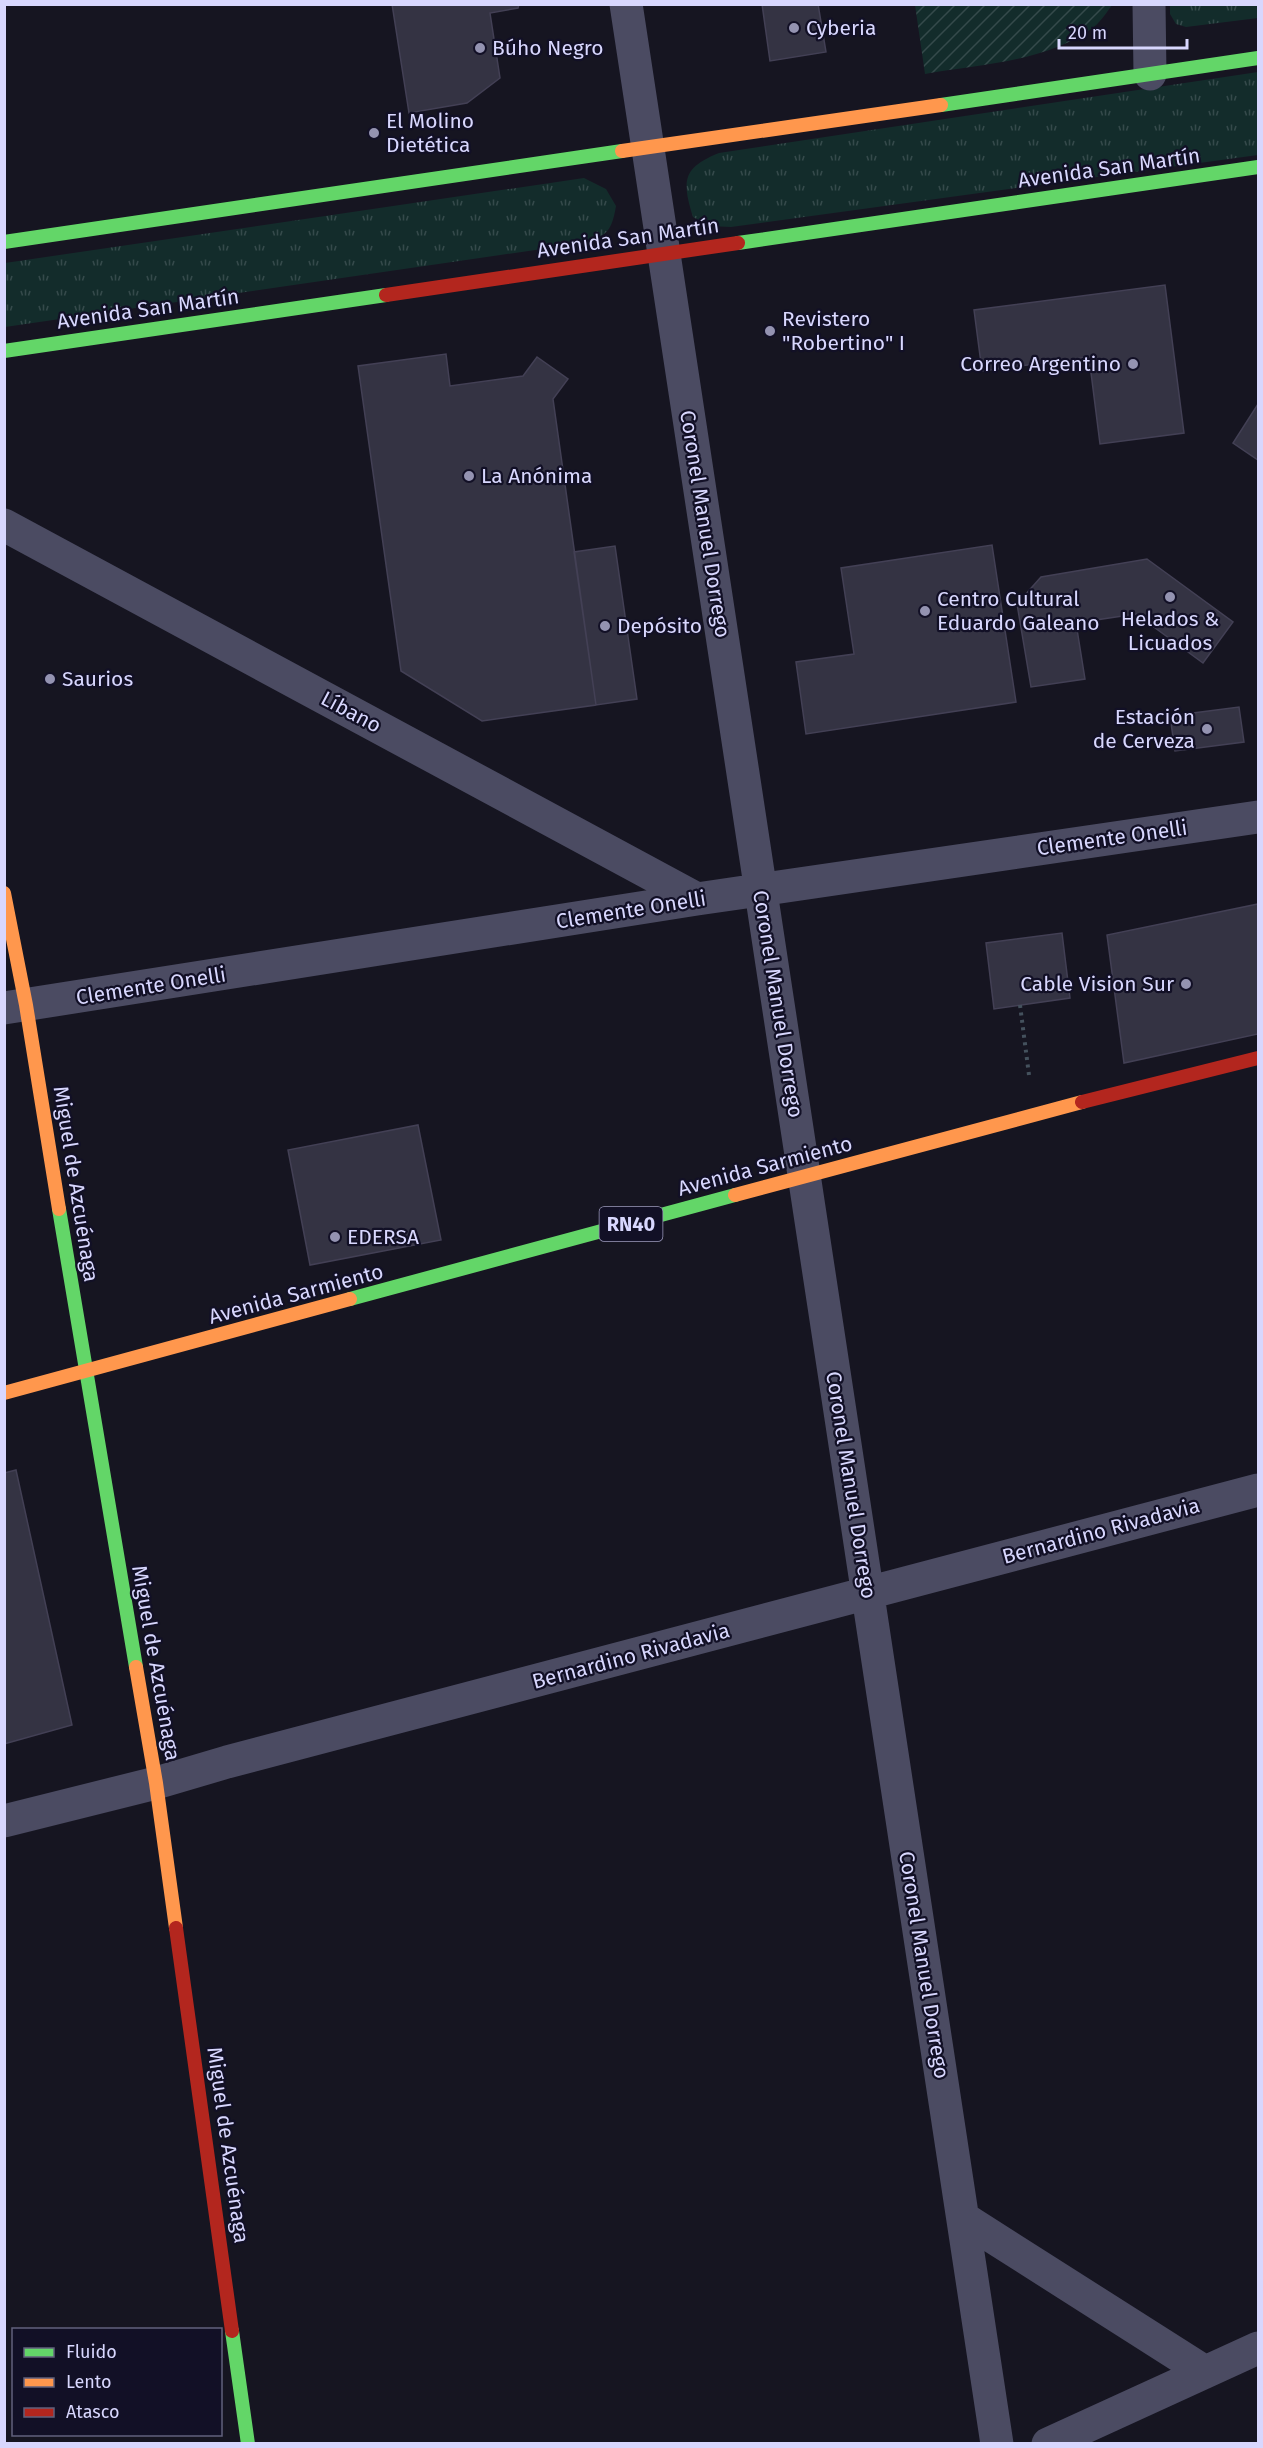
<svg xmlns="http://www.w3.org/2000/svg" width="1263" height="2448" viewBox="0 0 1263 2448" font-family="'Fira Sans',sans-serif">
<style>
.grass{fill:url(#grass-tufts)}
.garden{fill:url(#garden-furrows)}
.building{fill:#343343;stroke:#434055;stroke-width:1.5}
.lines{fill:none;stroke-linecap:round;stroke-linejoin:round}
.path{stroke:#44515d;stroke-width:4;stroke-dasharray:3 4.5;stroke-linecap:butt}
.street{stroke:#4b4b62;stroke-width:33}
.fast{stroke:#63d668;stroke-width:14}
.slow{stroke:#ff974d;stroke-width:14}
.jam{stroke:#b3261e;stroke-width:14}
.poi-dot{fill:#9493b1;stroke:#121026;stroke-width:2}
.labels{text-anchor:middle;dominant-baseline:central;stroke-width:4.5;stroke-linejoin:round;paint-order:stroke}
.shield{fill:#121026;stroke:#9d9bbd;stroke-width:1.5}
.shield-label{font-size:20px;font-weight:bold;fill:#d8d7fe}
.poi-label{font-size:21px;fill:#d8d7fe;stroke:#121026;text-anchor:start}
.street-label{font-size:21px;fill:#d8d7fe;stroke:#121026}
</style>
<defs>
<pattern id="grass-tufts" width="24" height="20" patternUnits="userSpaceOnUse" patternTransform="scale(1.5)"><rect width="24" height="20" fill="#132c2b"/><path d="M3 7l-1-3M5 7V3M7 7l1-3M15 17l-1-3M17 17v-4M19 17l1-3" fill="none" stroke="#354a4b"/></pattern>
<pattern id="garden-furrows" width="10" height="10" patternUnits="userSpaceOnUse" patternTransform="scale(1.5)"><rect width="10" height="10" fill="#132c2b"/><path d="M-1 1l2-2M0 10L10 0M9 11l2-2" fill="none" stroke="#354a4b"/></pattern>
</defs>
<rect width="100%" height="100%" fill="#161521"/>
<path class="grass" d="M1170,5H1258V18L1186,27L1176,24L1170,14Z
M1258,72V155L731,227L710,226L693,217C682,181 682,168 719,153Z
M584,178L606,189L616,206C611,235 605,237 576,244L5,327V263Z"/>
<path class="garden" d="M915,5V4L1112,5C1107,12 1101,21 1095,26C1049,62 980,64 925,74Z"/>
<path class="building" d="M392,4H519L518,8L490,13L500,78L467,103L409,113Z
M762,4H818L826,52L770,61Z
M1165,285L1184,433L1100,444L1089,357L982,371L974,310Z
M446,354L450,386L523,376L537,357L568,379L553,399L596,705L482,721L401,671L358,366Z
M1258,404V460L1233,443Z
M992,545L1016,702L806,734L796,662L854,654L841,568Z
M615,546L637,699L596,705L574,552Z
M1147,559L1233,622L1203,663L1136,614L1076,623L1085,679L1031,687L1017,604L1041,577Z
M1239,707L1244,742L1175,751L1170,716Z
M1258,904V1034L1124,1063L1107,935Z
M1062,933L1070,998L994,1009L986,943Z
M418,1125L441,1240L310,1265L288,1150Z
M16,1470L72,1725L4,1744V1473Z"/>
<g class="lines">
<path class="path" d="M1020,1005L1029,1075"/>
<path class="street" d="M626,4L997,2444
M1149,4L1150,74
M4,525L697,899
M4,1008L697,899L1258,817
M4,1821L156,1783L227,1762L1258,1490
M963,2218L1205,2372
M1048,2444L1258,2348"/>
<path class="fast" d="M941,105L1258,58
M4,242L622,151
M738,243L1258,167
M4,351L386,295
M59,1209L136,1667
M350,1299L735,1195
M232,2331L248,2444"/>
<path class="slow" d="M622,151L941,105
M4,893L26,1005L59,1209
M735,1195L1082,1102
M4,1393L350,1299
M136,1667L156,1783L176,1928"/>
<path class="jam" d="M386,295L738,243
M1082,1102L1258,1058
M176,1928L232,2331"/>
</g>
<g class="poi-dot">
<circle cx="794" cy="28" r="6"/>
<circle cx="480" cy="48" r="6"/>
<circle cx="374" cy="133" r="6"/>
<circle cx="770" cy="331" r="6"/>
<circle cx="1133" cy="364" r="6"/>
<circle cx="469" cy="476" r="6"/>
<circle cx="1170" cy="597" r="6"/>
<circle cx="925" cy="611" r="6"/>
<circle cx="605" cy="626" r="6"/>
<circle cx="50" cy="679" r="6"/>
<circle cx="1207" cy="729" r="6"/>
<circle cx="1186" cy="984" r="6"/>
<circle cx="335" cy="1237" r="6"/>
</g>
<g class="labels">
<rect class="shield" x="599.5" y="1207" width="63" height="34" rx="4.5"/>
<g class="shield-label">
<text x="631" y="1224">RN40</text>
</g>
<g class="poi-label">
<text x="806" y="28">Cyberia</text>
<text x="492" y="48">Búho Negro</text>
<text x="386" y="121">El Molino<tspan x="386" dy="24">Dietética</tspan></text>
<text x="782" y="319">Revistero<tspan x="782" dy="24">"Robertino" I</tspan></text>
<text x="1121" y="364" text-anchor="end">Correo Argentino</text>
<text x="481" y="476">La Anónima</text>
<text x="937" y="599">Centro Cultural<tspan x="937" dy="24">Eduardo Galeano</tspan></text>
<text x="1170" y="619" text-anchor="middle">Helados &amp;<tspan x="1170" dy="24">Licuados</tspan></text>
<text x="617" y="626">Depósito</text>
<text x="62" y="679">Saurios</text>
<text x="1195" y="717" text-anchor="end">Estación<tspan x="1195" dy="24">de Cerveza</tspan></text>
<text x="1174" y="984" text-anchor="end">Cable Vision Sur</text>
<text x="347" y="1237">EDERSA</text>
</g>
<g class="street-label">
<text transform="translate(1109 168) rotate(-8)">Avenida San Martín</text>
<text transform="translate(628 238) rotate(-8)">Avenida San Martín</text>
<text transform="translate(148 309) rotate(-8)">Avenida San Martín</text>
<text transform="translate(705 524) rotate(81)">Coronel Manuel Dorrego</text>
<text transform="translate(351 712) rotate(28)">Líbano</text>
<text transform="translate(1112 838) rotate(-8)">Clemente Onelli</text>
<text transform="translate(631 910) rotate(-9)">Clemente Onelli</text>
<text transform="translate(151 986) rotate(-9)">Clemente Onelli</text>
<text transform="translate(778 1004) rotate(81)">Coronel Manuel Dorrego</text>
<text transform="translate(765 1166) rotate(-15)">Avenida Sarmiento</text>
<text transform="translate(76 1184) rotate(81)">Miguel de Azcuénaga</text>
<text transform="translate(296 1294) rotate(-15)">Avenida Sarmiento</text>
<text transform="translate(851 1485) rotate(81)">Coronel Manuel Dorrego</text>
<text transform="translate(1101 1531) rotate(-15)">Bernardino Rivadavia</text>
<text transform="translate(631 1656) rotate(-15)">Bernardino Rivadavia</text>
<text transform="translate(156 1663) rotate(80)">Miguel de Azcuénaga</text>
<text transform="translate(924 1965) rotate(81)">Coronel Manuel Dorrego</text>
<text transform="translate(228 2145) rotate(82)">Miguel de Azcuénaga</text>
</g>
</g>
<rect width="1263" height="2448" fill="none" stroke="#d8d7fe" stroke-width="12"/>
<rect x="12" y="2328" width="210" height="108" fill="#121026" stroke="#61607c" stroke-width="1.5"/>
<rect x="24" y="2348" width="30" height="9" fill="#63d668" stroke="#61607c" stroke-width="1.5"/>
<text x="66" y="2358" font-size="18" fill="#d8d7fe">Fluido</text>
<rect x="24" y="2378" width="30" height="9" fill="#ff974d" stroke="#61607c" stroke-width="1.5"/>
<text x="66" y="2388" font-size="18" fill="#d8d7fe">Lento</text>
<rect x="24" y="2408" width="30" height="9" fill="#b3261e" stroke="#61607c" stroke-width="1.5"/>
<text x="66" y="2418" font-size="18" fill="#d8d7fe">Atasco</text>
<path d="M1059 39v9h128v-9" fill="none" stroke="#d8d7fe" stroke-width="3"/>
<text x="1068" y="39" font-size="18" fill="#d8d7fe" stroke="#121026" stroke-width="4.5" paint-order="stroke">20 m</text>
</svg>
